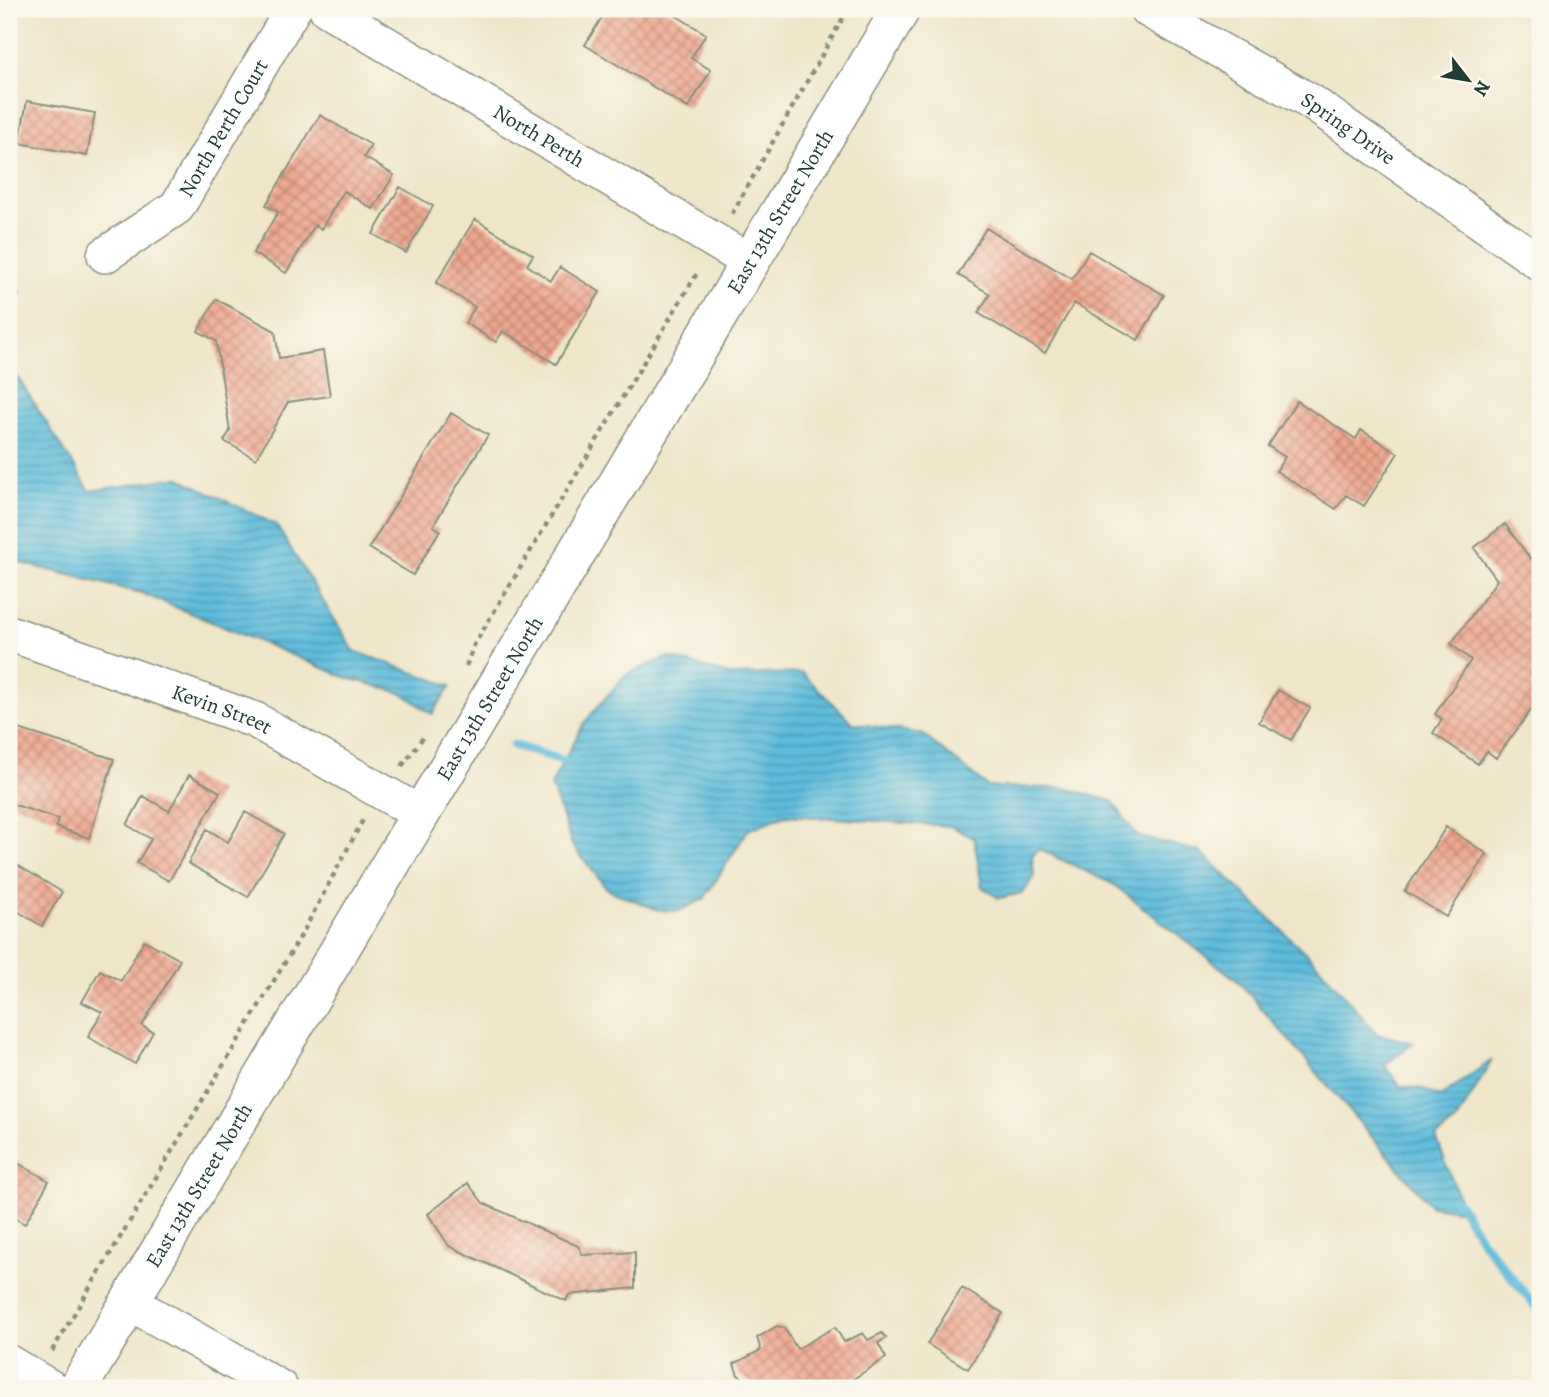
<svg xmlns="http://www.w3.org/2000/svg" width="1549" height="1397" viewBox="0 0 1549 1397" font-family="Alegreya,serif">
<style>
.water{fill:url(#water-rules);stroke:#3e7c88;stroke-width:2}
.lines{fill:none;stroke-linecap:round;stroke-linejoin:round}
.stream{stroke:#5dbcdb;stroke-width:9}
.building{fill:url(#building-cross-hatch)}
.minor-casing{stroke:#87927e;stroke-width:38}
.secondary-casing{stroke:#87927e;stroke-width:41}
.path{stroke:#87927e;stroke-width:4.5;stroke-dasharray:5 5;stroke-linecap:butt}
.minor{stroke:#fff;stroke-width:35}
.secondary{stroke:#fff;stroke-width:38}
.labels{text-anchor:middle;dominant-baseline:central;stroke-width:5;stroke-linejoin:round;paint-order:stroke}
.street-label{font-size:21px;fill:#1f3d34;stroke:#fbf7ec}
</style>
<defs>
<pattern id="water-rules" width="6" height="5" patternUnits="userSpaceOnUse" patternTransform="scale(1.75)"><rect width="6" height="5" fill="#5dbcdb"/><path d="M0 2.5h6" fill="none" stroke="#4c9ab2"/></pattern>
<pattern id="building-cross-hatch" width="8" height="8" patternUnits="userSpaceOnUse" patternTransform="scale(1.75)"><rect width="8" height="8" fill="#eea88e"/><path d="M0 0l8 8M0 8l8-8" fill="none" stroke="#c08a75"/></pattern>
</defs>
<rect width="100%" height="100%" fill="#fbf7ec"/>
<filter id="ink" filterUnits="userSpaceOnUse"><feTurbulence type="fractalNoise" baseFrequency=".0143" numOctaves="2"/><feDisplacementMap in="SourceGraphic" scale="14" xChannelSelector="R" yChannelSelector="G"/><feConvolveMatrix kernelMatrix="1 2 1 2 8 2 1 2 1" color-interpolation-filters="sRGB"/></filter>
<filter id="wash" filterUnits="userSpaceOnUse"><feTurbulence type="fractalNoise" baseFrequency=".00686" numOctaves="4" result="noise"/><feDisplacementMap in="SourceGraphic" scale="28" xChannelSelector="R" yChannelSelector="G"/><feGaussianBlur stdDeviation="1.57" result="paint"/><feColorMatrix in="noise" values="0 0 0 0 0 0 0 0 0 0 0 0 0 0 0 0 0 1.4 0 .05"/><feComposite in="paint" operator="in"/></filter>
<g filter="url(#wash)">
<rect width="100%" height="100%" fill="#efe6c9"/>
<path class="water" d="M9,371L18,378L90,491L178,477L276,525L354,651L451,686L432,714L404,694L345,677L141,593L9,560Z
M668,657L729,675L802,673L853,723L922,734L988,787L1065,788L1112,801L1137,836L1201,852L1317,964L1377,1034L1413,1043L1385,1065L1400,1086L1423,1089L1440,1097L1492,1060L1457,1121L1436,1137L1464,1211L1431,1206L1239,982L1113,884L1039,849L1032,856L1034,878L1022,893L999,898L982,887L974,838L950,826L785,815L748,830L704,899L679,911L658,910L608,890L572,845L551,785L584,723L625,675Z"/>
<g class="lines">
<path class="stream" d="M513,745L564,761L575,760
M1458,1202L1482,1241L1540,1312"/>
</g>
<g id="blocks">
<path class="building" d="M607,9H665L706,34L691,58L711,70L688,108L585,45Z
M27,101L95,113L87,156L19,143Z
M320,115L371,145L364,157L394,175L373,209L344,191L321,229L315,225L286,273L253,253L278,212L266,205Z
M400,187L433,206L406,253L373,234Z
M475,219L533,255L527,265L551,281L560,267L600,292L556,364L503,331L496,342L465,323L475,307L436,283Z
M986,228L1072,279L1089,251L1164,295L1138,340L1074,303L1045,353L978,313L990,294L958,275Z
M9,289L19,295L9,311Z
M216,299L275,331L279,358L323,351L330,396L288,402L256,459L224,441L230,431L216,341L198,331Z
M1297,401L1356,439L1361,430L1398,453L1364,506L1346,495L1336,509L1276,471L1285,457L1268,446Z
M451,413L488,435L433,526L440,530L413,575L369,548Z
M1505,524L1529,557L1540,564V679L1534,689L1540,693V698L1496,758L1487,751L1478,764L1433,733L1442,719L1435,714L1471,660L1451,644L1497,580L1474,548Z
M1278,690L1310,708L1291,740L1259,722Z
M9,726L114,759L89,838L56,827L58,819L9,803Z
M189,775L220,792L169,881L137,863L151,839L127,825L143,796L169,811Z
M245,812L284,834L248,897L188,863L207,829L228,842Z
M1446,827L1487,854L1446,917L1405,891Z
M14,863L62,892L42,926L9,906V872Z
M144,940L180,960L142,1026L153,1032L135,1064L88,1037L102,1012L82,1002L100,970L121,981Z
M9,1158L49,1181L25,1224L9,1215Z
M468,1183L483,1203L578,1246L583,1255L635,1252V1288L569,1295L566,1301L449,1246L428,1214Z
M962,1288L1003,1313L968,1369L927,1344Z
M777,1326L784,1328L797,1349L835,1327L844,1342L863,1333L868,1340L882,1333L886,1338L878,1343L886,1358L839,1388H760L738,1375L734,1364L761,1350L757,1338Z"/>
</g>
</g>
<g filter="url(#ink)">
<use href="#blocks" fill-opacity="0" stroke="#87927e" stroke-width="2"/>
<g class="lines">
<defs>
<g id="minor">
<path id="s1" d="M327,9L750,262"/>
<path id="s2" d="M1147,9L1311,102L1540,263"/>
<path id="s3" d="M105,255L177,207L293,9"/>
<path id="s4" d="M9,633L255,720L421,814"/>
<path d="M129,1302L280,1388"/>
<path d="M9,1363L51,1388"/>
</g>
<g id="secondary">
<path id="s5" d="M78,1388L901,9"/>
</g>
</defs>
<use href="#minor" class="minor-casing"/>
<use href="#secondary" class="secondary-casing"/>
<path class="path" d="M732,214L848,9
M466,666L474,645L699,270
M402,766L424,736
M52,1351L302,934L364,818"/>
<use href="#minor" class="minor"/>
<use href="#secondary" class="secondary"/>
</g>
</g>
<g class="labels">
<g class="street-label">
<text stroke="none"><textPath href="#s3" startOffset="178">North Perth Court</textPath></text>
<text stroke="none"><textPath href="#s2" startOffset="234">Spring Drive</textPath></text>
<text stroke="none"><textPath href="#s1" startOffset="247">North Perth</textPath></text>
<text stroke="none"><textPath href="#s5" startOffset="1370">East 13th Street North</textPath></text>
<text stroke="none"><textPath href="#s5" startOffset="803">East 13th Street North</textPath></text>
<text stroke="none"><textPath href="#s4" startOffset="226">Kevin Street</textPath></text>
<text stroke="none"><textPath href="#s5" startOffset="236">East 13th Street North</textPath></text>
</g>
</g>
<rect width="1549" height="1397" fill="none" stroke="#fbf7ec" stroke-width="35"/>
<g transform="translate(1468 80) rotate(121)" stroke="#fbf7ec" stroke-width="5" paint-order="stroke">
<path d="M0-5L12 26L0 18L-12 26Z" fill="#1f3d34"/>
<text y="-10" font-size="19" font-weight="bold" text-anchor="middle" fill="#1f3d34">N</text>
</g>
</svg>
